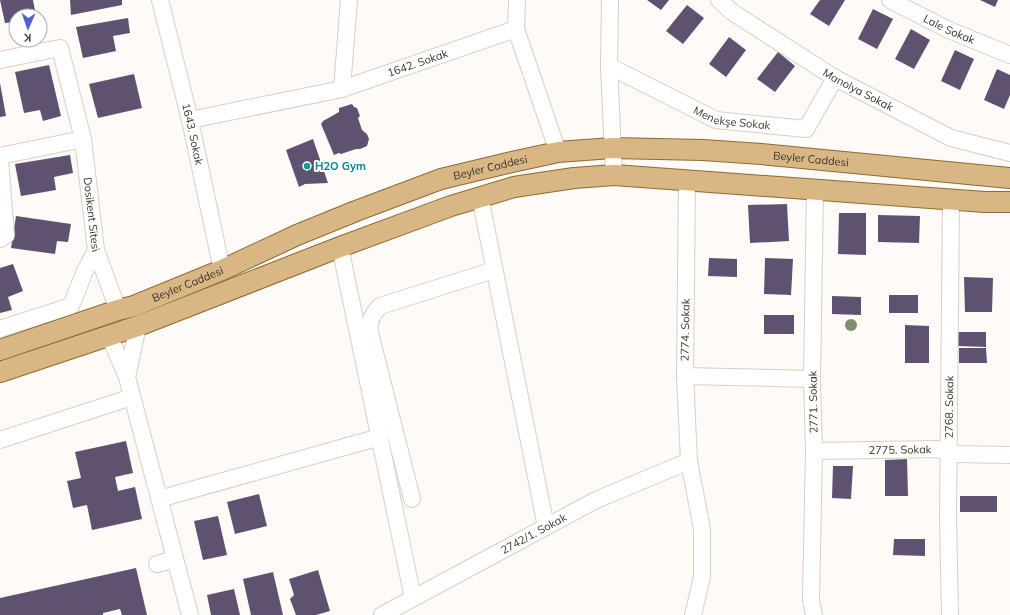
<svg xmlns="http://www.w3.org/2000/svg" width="1010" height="615" viewBox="0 0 1010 615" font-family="Mulish,sans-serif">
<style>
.building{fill:#5f5271}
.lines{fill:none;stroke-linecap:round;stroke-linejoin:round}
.minor-casing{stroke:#dccebf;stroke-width:18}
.major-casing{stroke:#8f6931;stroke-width:22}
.minor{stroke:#fff;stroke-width:16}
.major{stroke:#d9b785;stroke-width:20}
.tree{fill:#818d6f}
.culture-dot{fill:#0f9aa8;stroke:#fff;stroke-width:1.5}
.labels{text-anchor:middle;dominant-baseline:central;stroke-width:4;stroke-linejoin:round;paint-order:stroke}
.street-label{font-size:11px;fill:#37322c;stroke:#fff}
.culture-label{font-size:11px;font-weight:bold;fill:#0d838f;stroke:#fff;text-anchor:start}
</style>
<rect width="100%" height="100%" fill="#fdfaf7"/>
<path class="building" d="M0,0H33L36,16H16V22L5,23Z
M70,0H122V5L71,15Z
M647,0H669L661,10Z
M820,0H845L829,26L810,14Z
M980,0H998L995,7Z
M687,5L704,18L683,44L666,31Z
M873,9L893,19L877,49L858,39Z
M128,18L130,33L113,36L116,51L83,58L76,27Z
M911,29L930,40L914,69L895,59Z
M729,37L746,50L726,77L709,64Z
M955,50L974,59L960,90L941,81Z
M778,52L795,66L775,92L757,79Z
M49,65L61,116L43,121L40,110L24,113L15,72Z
M997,69L1010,75V95L1004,109L984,100Z
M134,74L142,108L98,118L89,84Z
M0,83L6,116L0,117Z
M352,104L354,107L357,108L360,116L358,118L362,130L367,134L369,139L367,146L360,149H356L341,154L339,153L334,155L321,124L323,121L339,112V108Z
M313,139L328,183L305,184L299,187L286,150Z
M70,155L73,173L54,177L56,190L21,196L15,164Z
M787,204L789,241L750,243L748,205Z
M839,213H866V255L838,254Z
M878,215L920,216L919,243L878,242Z
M16,216L71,224L68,242L57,241L55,254L11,248Z
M709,258L737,259V277L708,276Z
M765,258L793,259L791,295L764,294Z
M13,264L23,291L8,297L12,310L0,313V268Z
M964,277L993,278L992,312H965Z
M889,295H918V313H889Z
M832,296L861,297V315L832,314Z
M764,315H794V334H764Z
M905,325L929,326V363H905Z
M958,332H986V347L958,346Z
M959,348H986L987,363H959Z
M126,441L133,473L115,477L118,491L135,487L142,519L92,530L87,505L73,508L67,481L81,478L75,452Z
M907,459L908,496H885V460Z
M833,466H853L851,499L832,498Z
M259,494L267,526L235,534L227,502Z
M960,496H997V512H960Z
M218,516L227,555L203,560L194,521Z
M894,539H925V556L893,555Z
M136,568L147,615H122L120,609L103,613V615H0V598Z
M318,570L330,611L316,615H296L290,599L294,595L289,579Z
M273,572L283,615H251L243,579Z
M234,589L240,615H211L207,595Z"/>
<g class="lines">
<defs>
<g id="minor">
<path id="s1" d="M160,0L190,120L222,270"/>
<path d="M610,0L609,66L614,175"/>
<path id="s2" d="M719,0L732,12L835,78L951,138L1010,153"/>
<path id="s3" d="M890,0L949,30L1010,55"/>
<path d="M516,29L517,0"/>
<path id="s4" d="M0,60L60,48L83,139L96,250L118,310"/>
<path id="s5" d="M609,66L716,120L806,129L835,78"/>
<path d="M342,89L349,0"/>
<path id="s6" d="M190,120L342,89L516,29L558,152"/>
<path d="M0,156L83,139"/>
<path d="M0,159L6,235L0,239"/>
<path d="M687,180L685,376L689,461L702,529V577L693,615"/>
<path d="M480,197L546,527"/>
<path d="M340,247L413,598"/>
<path d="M138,326L127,377L190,615"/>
<path d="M0,329L71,306L85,271L96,250"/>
<path d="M109,336L127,377"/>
<path d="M685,376L812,379"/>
<path d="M0,440L132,397"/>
<path id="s7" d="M814,451L937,449L956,454L1010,455"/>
<path d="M159,499L380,437"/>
<path d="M412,499L370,333C368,322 372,315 380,306L494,270"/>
<path d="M157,564L175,559"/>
<path id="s8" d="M382,615L596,500L689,461"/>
<path d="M814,615L811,600L814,451L812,379L815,189"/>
<path id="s9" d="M950,615L948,517L951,199"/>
</g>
<g id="major">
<path id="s10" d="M0,350L118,310L134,306L222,270L297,235L356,211L441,179L512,162L558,152L612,148L703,150L761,154L1010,178"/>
<path d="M0,372L138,326L340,247L451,206L514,187L574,178L614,175L985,202H1010"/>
</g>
</defs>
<use href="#minor" class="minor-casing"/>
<use href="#major" class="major-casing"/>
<use href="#minor" class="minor"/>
<use href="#major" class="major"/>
</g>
<circle class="tree" cx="851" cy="325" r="6"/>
<circle class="culture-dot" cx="307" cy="166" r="4"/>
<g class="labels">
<g class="street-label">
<text stroke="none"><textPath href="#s3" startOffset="66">Lale Sokak</textPath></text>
<text stroke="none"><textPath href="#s6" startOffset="235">1642. Sokak</textPath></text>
<text stroke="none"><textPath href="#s2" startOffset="166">Manolya Sokak</textPath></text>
<text stroke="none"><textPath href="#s5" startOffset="135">Menekşe Sokak</textPath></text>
<text stroke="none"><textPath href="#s1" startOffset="138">1643. Sokak</textPath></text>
<text stroke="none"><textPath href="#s10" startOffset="847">Beyler Caddesi</textPath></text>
<text stroke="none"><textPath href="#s10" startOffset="524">Beyler Caddesi</textPath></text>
<text stroke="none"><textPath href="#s4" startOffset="231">Dosikent Sitesi</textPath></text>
<text stroke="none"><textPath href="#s10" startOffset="199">Beyler Caddesi</textPath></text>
<text transform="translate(685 330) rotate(-89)">2774. Sokak</text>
<text transform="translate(813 402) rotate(-91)">2771. Sokak</text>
<text stroke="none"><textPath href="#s9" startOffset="208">2768. Sokak</textPath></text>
<text stroke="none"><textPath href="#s7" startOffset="86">2775. Sokak</textPath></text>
<text stroke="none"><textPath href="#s8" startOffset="172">2742/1. Sokak</textPath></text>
</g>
<g class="culture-label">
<text x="315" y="166">H2O Gym</text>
</g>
</g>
<g transform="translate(28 28) rotate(182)"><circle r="19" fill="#ffffff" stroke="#afadab"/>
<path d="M0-3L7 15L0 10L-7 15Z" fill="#5061d7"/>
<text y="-6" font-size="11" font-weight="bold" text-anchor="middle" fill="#37322c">K</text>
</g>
</svg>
